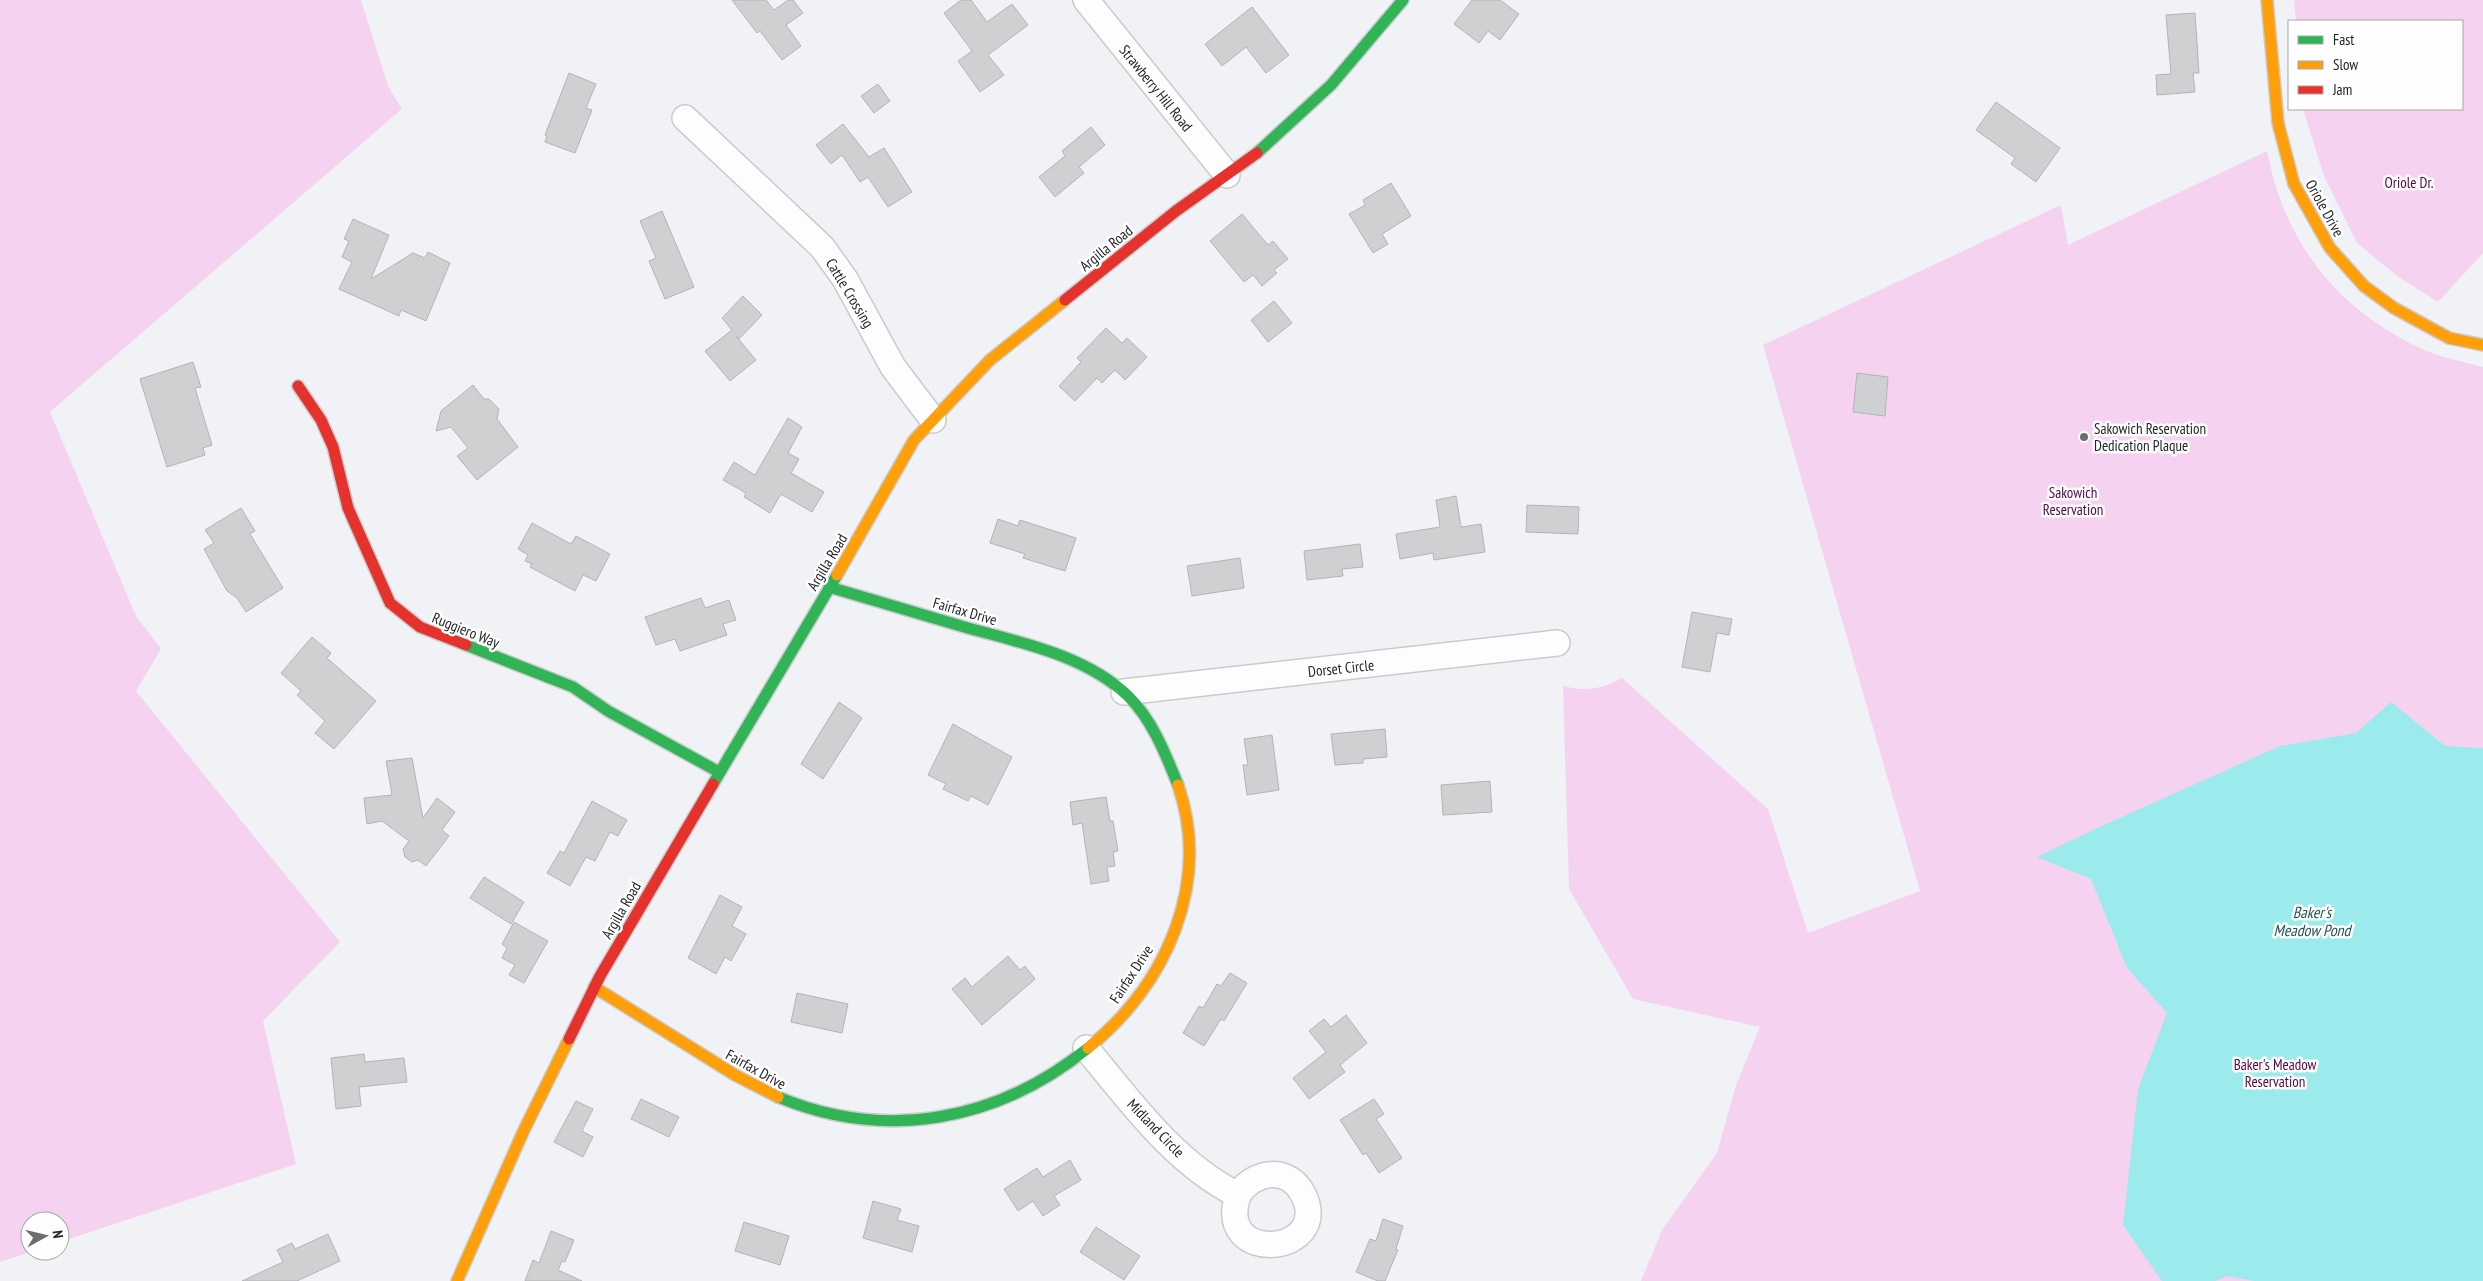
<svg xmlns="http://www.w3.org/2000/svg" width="2483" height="1281" viewBox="0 0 2483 1281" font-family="'PT Sans Narrow',sans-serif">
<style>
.green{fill:#f6d2f1}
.water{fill:#9beaec}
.building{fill:#ced0d2;stroke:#b2b4b6}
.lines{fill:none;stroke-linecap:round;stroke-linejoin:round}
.street-casing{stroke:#cacbcd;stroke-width:28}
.fast-casing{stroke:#cacbcd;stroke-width:14}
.slow-casing{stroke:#cacbcd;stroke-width:14}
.jam-casing{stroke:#cacbcd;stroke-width:14}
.street{stroke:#fdfdfe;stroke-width:25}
.fast{stroke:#30b455;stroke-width:11}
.slow{stroke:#ff9f0a;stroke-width:11}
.jam{stroke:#e5322d;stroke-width:11}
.poi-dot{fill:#6b6d6f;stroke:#fefefe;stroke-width:2}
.labels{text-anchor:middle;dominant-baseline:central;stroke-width:5;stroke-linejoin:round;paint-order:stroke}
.street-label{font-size:15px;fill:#232527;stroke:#fefefe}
.park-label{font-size:15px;fill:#55064c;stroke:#fefefe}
.poi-label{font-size:15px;fill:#232527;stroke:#fefefe;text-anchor:start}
.water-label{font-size:16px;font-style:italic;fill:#255657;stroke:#fefefe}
</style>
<rect width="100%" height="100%" fill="#f0f2f5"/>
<path class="green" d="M0,0H361L388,86L402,109L50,412L136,616L161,649L136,691L340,942L263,1021L296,1164L60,1242V1221H30V1251H34L0,1262Z
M2294,0H2483V253L2438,302L2397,276L2357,243L2324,176L2303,109H2462V21H2296Z
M2267,151C2284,241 2335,307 2418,347C2437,357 2462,361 2483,367V1281H1641L1662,1230L1717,1153L1736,1085L1760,1027L1633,999L1569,889L1563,686C1584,692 1603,689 1622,678L1768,809L1808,933L1920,891L1763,345L2061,205L2068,245Z"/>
<path class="water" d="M2391,702L2445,746L2483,748V1281H2254L2227,1276L2215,1281H2162L2123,1225L2138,1089L2167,1013L2127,968L2091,879L2037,857L2093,830L2280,746L2356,733Z"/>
<path class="building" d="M732,0H766L774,10L788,0H793L803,13L786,25L801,46L782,60L760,31L757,33Z
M961,0H971L987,22L1012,4L1028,25L988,55L1004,75L980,92L958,61L972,51L944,13Z
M1472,0H1500L1519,14L1500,40L1488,31L1479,43L1454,24Z
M1252,7L1289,55L1266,73L1246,47L1222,66L1205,44Z
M2195,13L2199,73H2193L2195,92L2157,95L2156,75L2171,74L2166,15Z
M569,73L596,84L586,108L592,110L575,153L545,142L547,136L545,135Z
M878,84L890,101L874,113L861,96Z
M1996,102L2060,148L2036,182L2011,164L2015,158L1976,130Z
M843,124L869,157L884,148L912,192L888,207L868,177L860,182L842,155L831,164L816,145Z
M1091,127L1105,145L1079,167L1084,173L1055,197L1039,177L1065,156L1062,151Z
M1391,183L1411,216L1382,234L1388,244L1373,253L1349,214L1365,205L1363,200Z
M662,211L694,287L665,299L649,261L656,258L640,221Z
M1242,214L1268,245L1273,241L1288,259L1274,270L1277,273L1262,286L1253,275L1244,282L1210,241Z
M353,219L389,235L371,279L413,253L425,258L428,252L450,263L426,321L401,310L399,316L339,289L352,262L342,257L349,241L344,239Z
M743,296L762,315L739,339L736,336L756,360L730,381L705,351L732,330L722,318Z
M1274,301L1292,323L1268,342L1251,320Z
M1106,328L1122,343L1127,338L1147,357L1125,380L1115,370L1102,383L1097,378L1075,401L1059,386L1081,362L1077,358Z
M193,362L201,387L195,388L212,445L203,448L205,455L167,467L140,379Z
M1857,373L1888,377L1885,416L1853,412Z
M473,385L484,399H489L499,409L497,419L518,447L477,480L457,456L468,448L451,427L436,431L441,411Z
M788,418L802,427L788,453L799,459L791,473L824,492L812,512L781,494L770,513L744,497L746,493L723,480L734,462L755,475Z
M1456,496L1461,527L1481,524L1485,552L1434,560L1433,553L1400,559L1396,534L1440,527L1436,500Z
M1527,505L1579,507L1578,534L1526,532Z
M241,508L255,531L250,534L283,588L246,612L237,598L227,591L204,549L214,543L205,530Z
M998,519L1018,526L1020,520L1076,538L1065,571L1023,558L1025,554L990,543Z
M532,523L571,544L576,536L610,554L596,581L583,575L575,591L530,567L532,564L525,561L528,555L518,549Z
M1360,544L1363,567L1342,569L1343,576L1307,580L1304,551Z
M1240,558L1244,588L1192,596L1187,566Z
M701,598L705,608L729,600L736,620L723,624L727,635L680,651L675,639L656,645L645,617Z
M1692,612L1732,619L1729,635L1717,633L1710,672L1682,667Z
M312,637L331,653L327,658L376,701L334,749L315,733L325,721L297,695L301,691L281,673Z
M839,702L862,718L823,779L801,764Z
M953,724L1012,757L988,805L971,796L968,801L943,789L946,784L928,775Z
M1385,729L1387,757L1363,759V763L1335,765L1331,734Z
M1272,735L1279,790L1247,795L1243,765H1248L1244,739Z
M412,758L423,818L437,798L455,812L442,830L449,836L426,866L418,860L412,862L405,857L403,849L409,841L382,821L367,824L364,798L392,795L386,761Z
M1490,781L1492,812L1443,815L1441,785Z
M1106,797L1110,821H1113L1118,851L1113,852L1115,866L1107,867L1109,881L1091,884L1082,823L1073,825L1070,802Z
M592,801L627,820L618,836L610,832L595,861L586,857L570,886L547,873L560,851L564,853Z
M484,877L524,902L511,924L470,898Z
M720,895L742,907L732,926L746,934L731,961L725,957L716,974L688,958Z
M514,922L548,941L524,983L509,975L515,965L502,958L507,948L502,944Z
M1008,956L1020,970L1025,966L1035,979L982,1025L952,989L965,978L972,987Z
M1230,973L1247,983L1224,1021L1221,1019L1204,1046L1183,1033L1199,1006L1203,1008L1217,984L1221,986Z
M797,993L848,1004L842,1033L791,1022Z
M1346,1015L1367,1043L1340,1065L1345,1072L1309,1099L1293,1078L1326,1052L1309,1031L1324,1019L1331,1027Z
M364,1054L365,1062L404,1058L407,1082L359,1087L361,1106L336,1109L331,1058Z
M641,1099L679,1117L669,1137L631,1119Z
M1374,1099L1384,1114L1376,1119L1402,1158L1379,1173L1366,1153L1363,1155L1340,1120Z
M576,1101L593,1109L582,1131L593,1137L583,1157L554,1142Z
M1070,1160L1081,1180L1054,1196L1060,1205L1043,1216L1033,1201L1018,1211L1004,1189L1037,1168L1043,1177Z
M873,1201L901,1209L897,1220L919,1226L912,1252L863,1238Z
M1383,1219L1403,1226L1396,1249L1398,1250L1385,1281H1378L1356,1272L1370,1239L1376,1241Z
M744,1222L789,1236L780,1265L735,1251Z
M1096,1227L1140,1256L1124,1280L1080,1252Z
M551,1231L574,1240L565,1262L562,1261L558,1270L582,1281H525L533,1260L539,1263Z
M328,1234L340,1261L297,1281H242L283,1262L277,1250L292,1243L295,1249Z"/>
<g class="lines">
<defs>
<path id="street" d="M1086,0L1227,175
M685,118L822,247L845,279L893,367L933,420
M1124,692L1557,643
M1086,1048C1130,1101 1175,1164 1238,1195C1214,1267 1334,1255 1303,1194C1288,1165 1253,1171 1238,1195"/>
<path id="fast" d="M1257,153L1331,85L1403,0
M829,587C873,600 917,613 961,626C1017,642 1084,654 1128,696C1152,719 1166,755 1178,785
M466,645L573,687L608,711L719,772
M713,784L837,575
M778,1097C886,1142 998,1121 1088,1048"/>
<path id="slow" d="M2267,0L2278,123L2294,184L2330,248L2364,286L2394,308L2449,338L2483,345
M837,575L914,440L990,360L1065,300
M594,987L735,1075L778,1097
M1088,1048C1166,985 1212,884 1178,785
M457,1281L524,1130L569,1039"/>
<path id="jam" d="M1065,300L1176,211L1257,153
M298,386L321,420L333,447L348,508L390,603L420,627L466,645
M569,1039L600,976L713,784"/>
</defs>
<use href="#street" class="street-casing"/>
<use href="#fast" class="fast-casing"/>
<use href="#slow" class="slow-casing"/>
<use href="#jam" class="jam-casing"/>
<use href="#street" class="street"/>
<use href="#fast" class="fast"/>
<use href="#slow" class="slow"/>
<use href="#jam" class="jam"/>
</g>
<circle class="poi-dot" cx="2084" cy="437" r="5"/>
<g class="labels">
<g class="street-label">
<text transform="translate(1156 88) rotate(51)">Strawberry Hill Road</text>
<text transform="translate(2325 208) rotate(61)">Oriole Drive</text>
<text transform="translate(1106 248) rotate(-39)">Argilla Road</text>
<text transform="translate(850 293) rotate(59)">Cattle Crossing</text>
<text transform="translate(827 562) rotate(-59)">Argilla Road</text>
<text transform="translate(965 611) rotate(16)">Fairfax Drive</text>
<text transform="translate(466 630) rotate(22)">Ruggiero Way</text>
<text transform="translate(1341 668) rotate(-6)">Dorset Circle</text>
<text transform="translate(621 910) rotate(-60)">Argilla Road</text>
<text transform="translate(1131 974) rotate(-57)">Fairfax Drive</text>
<text transform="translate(756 1069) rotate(29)">Fairfax Drive</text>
<text transform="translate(1156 1128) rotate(46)">Midland Circle</text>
</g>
<g class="park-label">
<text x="2409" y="182">Oriole Dr.</text>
<text x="2073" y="492">Sakowich<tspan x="2073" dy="17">Reservation</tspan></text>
<text x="2275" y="1064">Baker's Meadow<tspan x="2275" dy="17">Reservation</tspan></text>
</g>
<g class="poi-label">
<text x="2094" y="428">Sakowich Reservation<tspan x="2094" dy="17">Dedication Plaque</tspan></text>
</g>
<g class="water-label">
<text x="2312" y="912">Baker's<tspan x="2312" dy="18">Meadow Pond</tspan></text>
</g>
</g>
<rect x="2288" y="20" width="175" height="90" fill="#fefefe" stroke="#a6a7a8"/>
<rect x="2298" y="36" width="25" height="8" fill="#30b455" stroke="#a6a7a8"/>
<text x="2333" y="45" font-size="15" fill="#232527">Fast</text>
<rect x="2298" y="61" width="25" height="8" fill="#ff9f0a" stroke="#a6a7a8"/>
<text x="2333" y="70" font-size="15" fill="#232527">Slow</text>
<rect x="2298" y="86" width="25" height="8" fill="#e5322d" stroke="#a6a7a8"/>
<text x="2333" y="95" font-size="15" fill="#232527">Jam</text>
<g transform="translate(45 1236) rotate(82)"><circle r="24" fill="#fefefe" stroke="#a6a7a8"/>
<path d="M0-4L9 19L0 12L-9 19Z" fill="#6b6d6f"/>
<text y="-8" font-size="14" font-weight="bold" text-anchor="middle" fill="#232527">N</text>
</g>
</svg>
